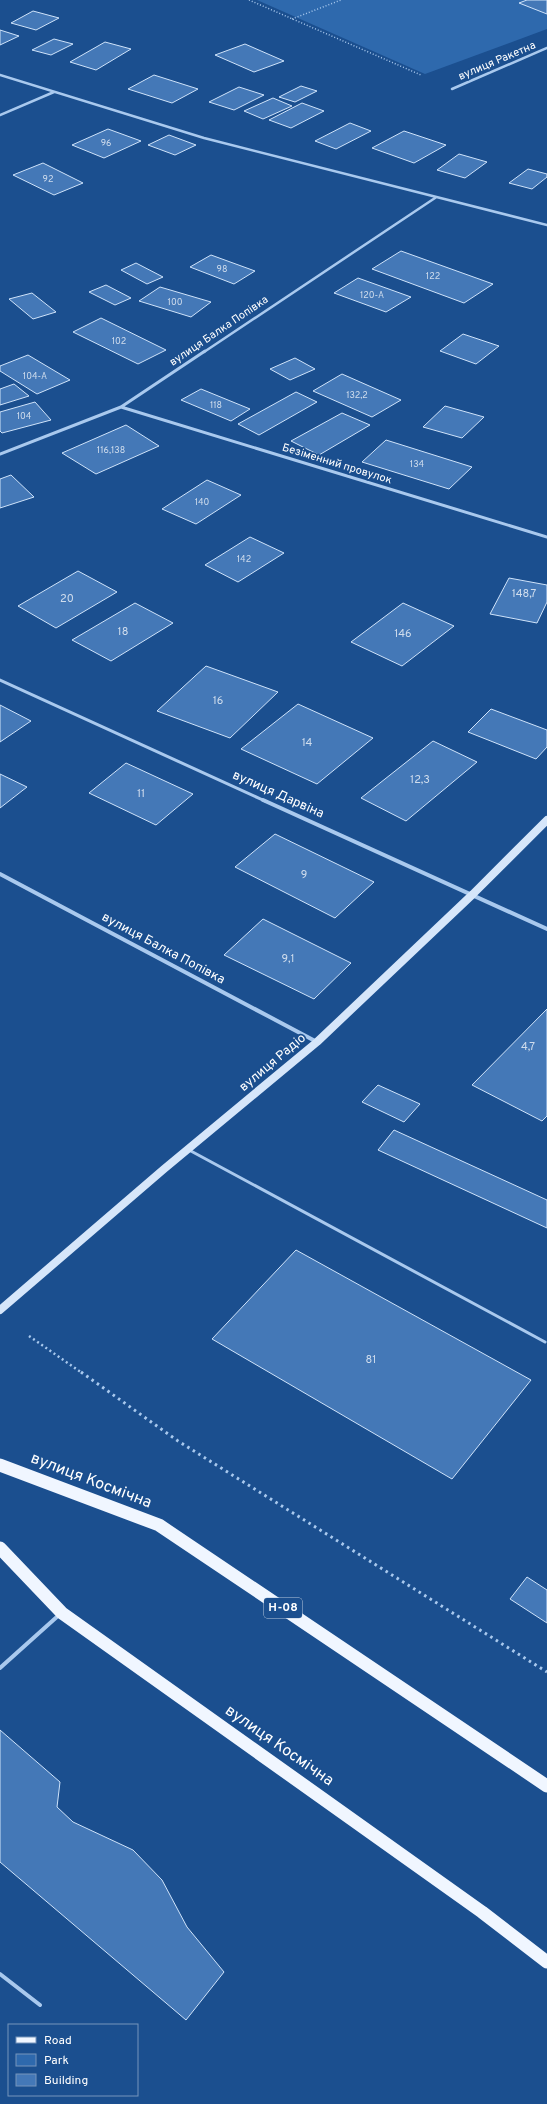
<svg xmlns="http://www.w3.org/2000/svg" width="547" height="2104" viewBox="0 0 547 2104" font-family="Overpass,sans-serif">
<style>
.green{fill:#2e69ad}
.building{fill:#4478b7;stroke:#cfe3fa}
.lines{fill:none;stroke-linecap:round;stroke-linejoin:round}
.path-far2{stroke:#a9c9ee;stroke-width:1.5;stroke-dasharray:1 2;stroke-linecap:butt}
.path-far1{stroke:#a9c9ee;stroke-width:2.5;stroke-dasharray:2 3;stroke-linecap:butt}
.path{stroke:#a9c9ee;stroke-width:3;stroke-dasharray:2.5 4;stroke-linecap:butt}
.lane-far1{stroke:#a9c9ee;stroke-width:3}
.lane{stroke:#a9c9ee;stroke-width:4}
.street-far2{stroke:#a9c9ee;stroke-width:2.5}
.street-far1{stroke:#a9c9ee;stroke-width:3}
.street{stroke:#a9c9ee;stroke-width:4}
.secondary{stroke:#d6e6fa;stroke-width:8}
.primary{stroke:#f0f6ff;stroke-width:13}
.labels{text-anchor:middle;dominant-baseline:central;stroke-width:3.5;stroke-linejoin:round;paint-order:stroke}
.far-number-label{font-size:9px;fill:#d0dded}
.far-street-label{font-size:11px;fill:#fff;stroke:#1b4f8f}
.number-label{font-size:11px;fill:#d0dded}
.shield{fill:#1b4f8f;stroke:#bbcadd;stroke-width:1}
.shield-label{font-size:12px;font-weight:bold;fill:#fff}
.street-label{font-size:13px;fill:#fff;stroke:#1b4f8f}
.near-street-label{font-size:16px;fill:#fff;stroke:#1b4f8f}
</style>
<rect width="100%" height="100%" fill="#1b4f8f"/>
<path class="green" d="M257,0H547V29L425,74Z"/>
<path class="building" d="M527,0H547V14L519,3Z
M33,11L59,18L36,30L11,23Z
M0,30L19,36L0,45Z
M54,39L73,44L51,55L32,50Z
M105,42L131,49L96,70L70,62Z
M245,44L284,61L254,72L215,55Z
M154,75L198,89L172,103L128,89Z
M301,86L317,91L295,102L279,97Z
M239,87L264,95L234,110L209,102Z
M273,98L292,106L263,119L244,111Z
M302,103L324,111L291,128L269,120Z
M350,123L371,131L336,149L315,141Z
M108,129L141,141L104,158L72,145Z
M404,131L446,145L414,163L372,148Z
M169,135L196,145L175,155L148,145Z
M459,154L487,162L465,178L437,170Z
M43,163L83,183L54,195L13,175Z
M528,169L547,174V177L532,189L509,183Z
M401,251L493,284L464,303L372,269Z
M211,255L255,271L234,284L190,267Z
M136,263L163,277L147,284L121,270Z
M358,278L411,297L386,312L334,293Z
M106,285L131,298L115,305L89,292Z
M160,287L211,302L191,317L139,301Z
M32,293L56,312L33,319L9,299Z
M101,318L166,350L138,364L73,332Z
M463,334L499,346L476,364L440,351Z
M28,355L70,380L37,394L0,371V366Z
M295,358L315,369L290,380L270,369Z
M342,374L401,400L372,417L313,391Z
M14,384L29,396L0,405V389Z
M201,389L250,409L231,421L181,400Z
M296,392L317,402L259,435L238,424Z
M35,402L51,420L2,433L0,431V412Z
M445,406L484,417L462,438L423,427Z
M342,413L370,425L319,455L291,441Z
M126,425L159,446L96,474L62,453Z
M386,440L472,467L449,489L362,462Z
M11,475L34,497L0,508V479Z
M207,480L241,495L196,524L162,509Z
M250,537L284,553L238,582L205,565Z
M78,571L117,592L56,628L18,606Z
M509,578L547,585V602L537,623L490,614Z
M135,603L173,623L111,661L72,640Z
M403,603L454,626L402,666L351,642Z
M206,666L278,692L230,738L157,711Z
M298,704L373,738L317,784L241,749Z
M0,705L31,721L0,742Z
M491,709L547,730V747L536,759L468,732Z
M433,741L477,762L406,821L361,798Z
M126,763L193,794L156,825L89,793Z
M0,774L27,787L0,808Z
M275,834L374,882L335,918L235,867Z
M263,919L351,963L314,999L224,955Z
M547,1009V1116L542,1121L472,1085Z
M378,1085L420,1104L404,1122L362,1102Z
M394,1130L547,1200V1228L378,1150Z
M296,1250L531,1380L452,1479L212,1339Z
M527,1577L547,1590V1623L510,1599Z
M0,1730L60,1782L57,1807L73,1822L133,1850L162,1880L187,1927L224,1972L186,2020L0,1862Z"/>
<g class="lines">
<path class="path-far2" d="M249,0L421,75
M292,19L341,0"/>
<path class="path-far1" d="M29,1336L82,1373"/>
<path class="path" d="M81,1372L178,1441L547,1672"/>
<path class="lane-far1" d="M189,1150L545,1342"/>
<path class="lane" d="M0,1668L59,1615
M0,1974L40,2005"/>
<path class="street-far2" d="M0,75L204,138L547,225
M452,89L547,48
M0,115L54,92
M204,352L435,198"/>
<path class="street-far1" d="M121,407L547,537
M0,454L121,407L205,351
M0,680L265,801"/>
<path class="street" d="M263,800L547,929
M0,874L317,1042"/>
<path class="secondary" d="M0,1310L164,1169L317,1042L473,894L547,820"/>
<path class="primary" d="M0,1465L159,1525L547,1786
M0,1548L62,1613L482,1912L547,1962"/>
</g>
<g class="labels">
<g class="far-number-label">
<text x="106" y="143">96</text>
<text x="48" y="179">92</text>
<text x="222" y="269">98</text>
<text x="433" y="276">122</text>
<text x="372" y="295">120-А</text>
<text x="175" y="302">100</text>
<text x="119" y="341">102</text>
<text x="35" y="376">104-А</text>
<text x="357" y="395">132,2</text>
<text x="216" y="405">118</text>
<text x="24" y="416">104</text>
<text x="111" y="450">116,138</text>
<text x="417" y="464">134</text>
<text x="202" y="502">140</text>
<text x="244" y="559">142</text>
</g>
<g class="far-street-label">
<text transform="translate(497 61) rotate(-23)">вулиця Ракетна</text>
<text transform="translate(219 331) rotate(-34)">вулиця Балка Попівка</text>
<text transform="translate(337 464) rotate(17)">Безіменний провулок</text>
</g>
<g class="number-label">
<text x="524" y="594">148,7</text>
<text x="67" y="599">20</text>
<text x="123" y="632">18</text>
<text x="403" y="634">146</text>
<text x="218" y="701">16</text>
<text x="307" y="743">14</text>
<text x="420" y="780">12,3</text>
<text x="141" y="794">11</text>
<text x="304" y="875">9</text>
<text x="288" y="959">9,1</text>
<text x="528" y="1047">4,7</text>
<text x="371" y="1360">81</text>
</g>
<rect class="shield" x="264" y="1598" width="38" height="20" rx="3"/>
<g class="shield-label">
<text x="283" y="1608">Н-08</text>
</g>
<g class="street-label">
<text transform="translate(278 795) rotate(24)">вулиця Дарвіна</text>
<text transform="translate(163 949) rotate(28)">вулиця Балка Попівка</text>
<text transform="translate(273 1063) rotate(-40)">вулиця Радіо</text>
</g>
<g class="near-street-label">
<text transform="translate(91 1481) rotate(21)">вулиця Космічна</text>
<text transform="translate(279 1746) rotate(35)">вулиця Космічна</text>
</g>
</g>
<rect x="8" y="2024" width="130" height="72" fill="#1b4f8f" stroke="#7695bc"/>
<rect x="16" y="2037" width="20" height="6" fill="#f0f6ff" stroke="#7695bc"/>
<text x="44" y="2044" font-size="12" fill="#ffffff">Road</text>
<rect x="16" y="2054" width="20" height="12" fill="#2e69ad" stroke="#7695bc"/>
<text x="44" y="2064" font-size="12" fill="#ffffff">Park</text>
<rect x="16" y="2074" width="20" height="12" fill="#4478b7" stroke="#7695bc"/>
<text x="44" y="2084" font-size="12" fill="#ffffff">Building</text>
</svg>
